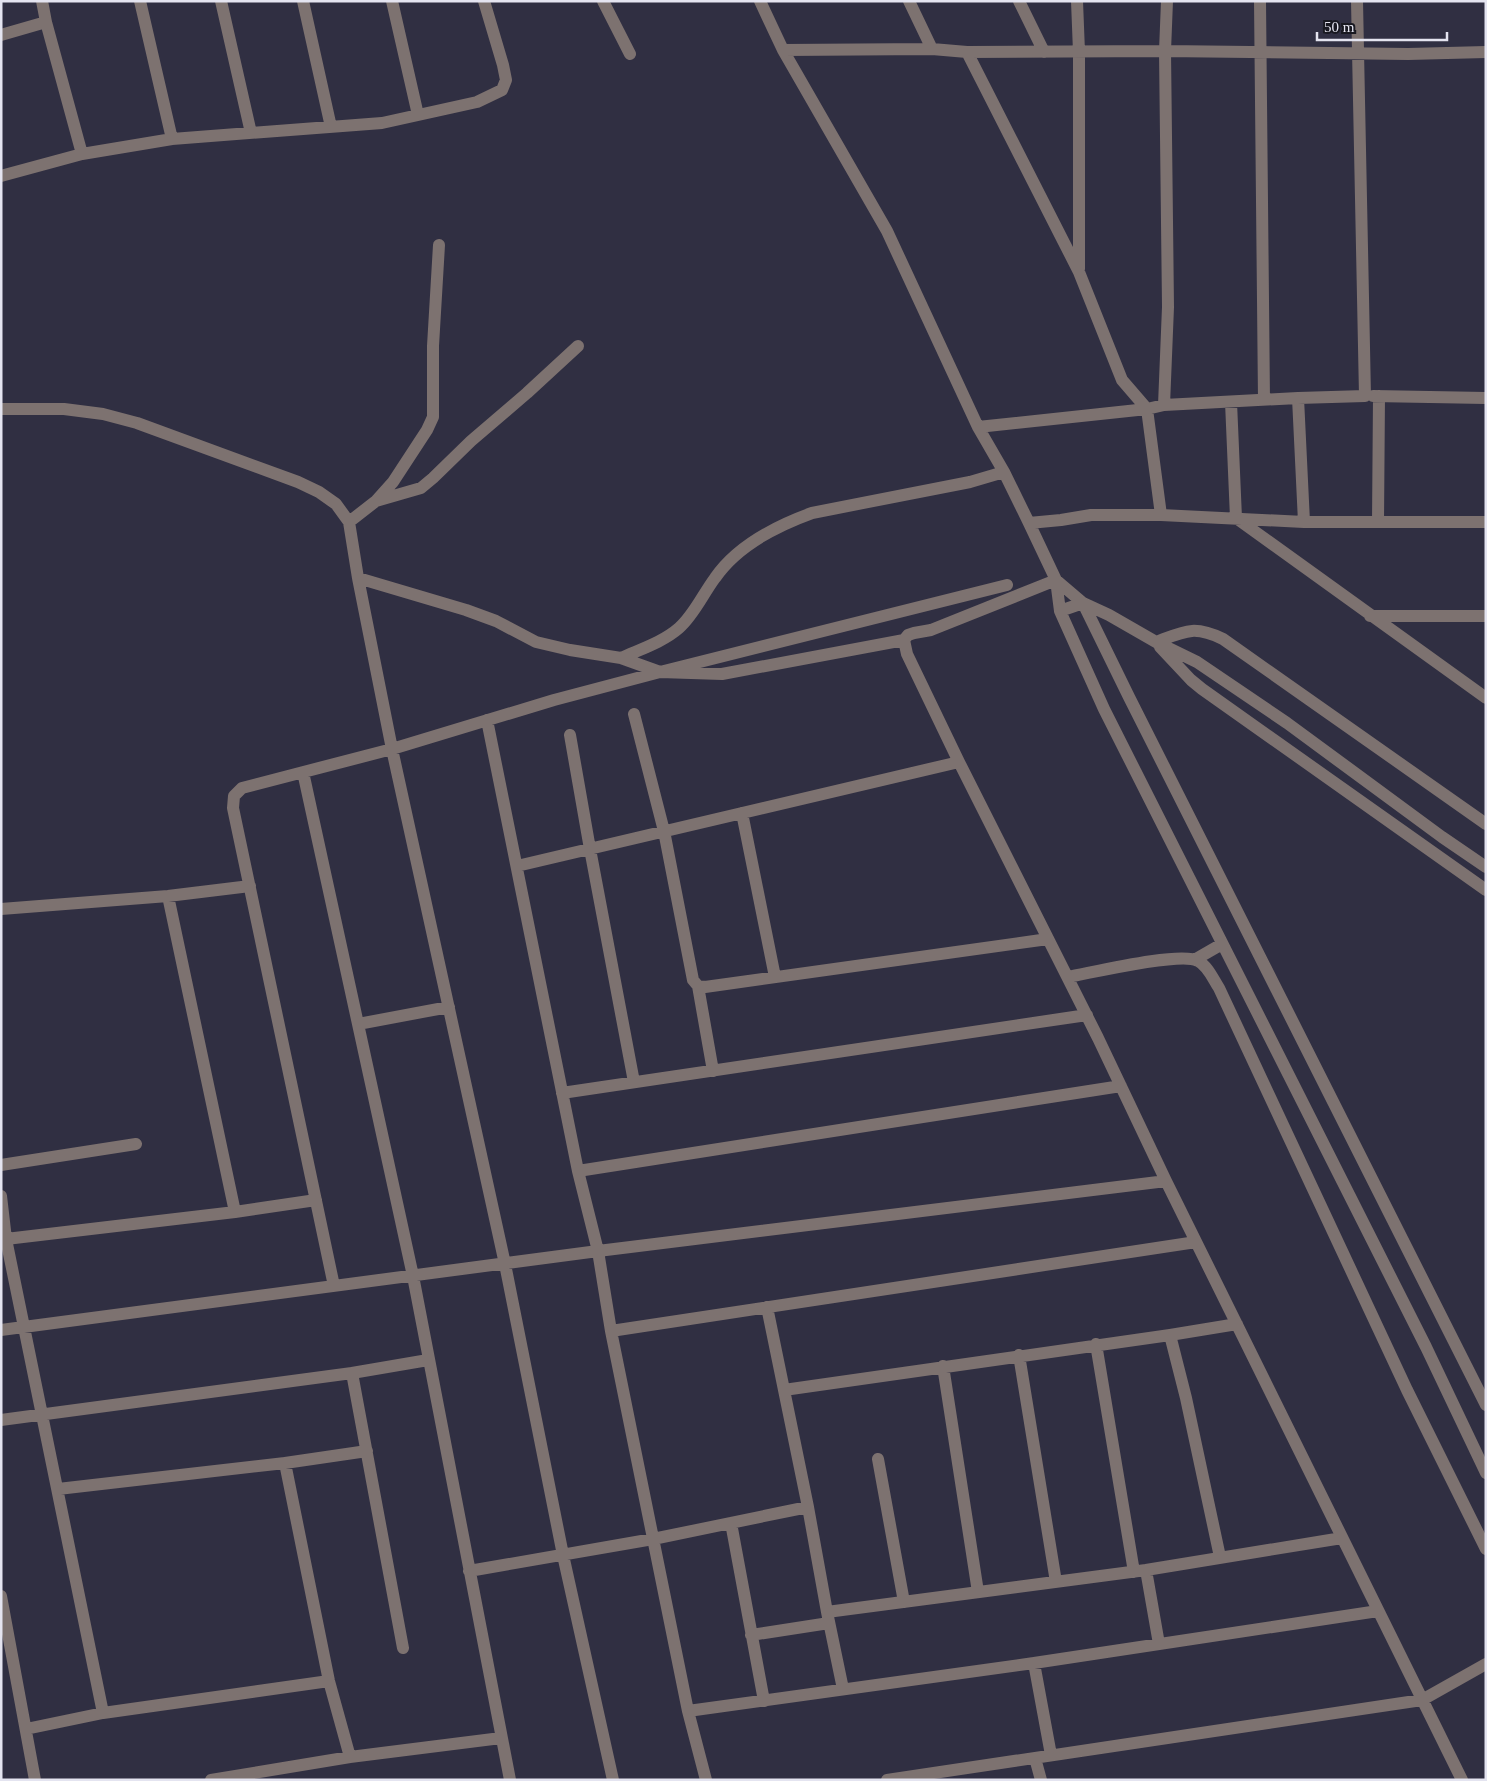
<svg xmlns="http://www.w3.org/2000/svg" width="1487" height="1781" viewBox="0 0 1487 1781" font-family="'Times New Roman',serif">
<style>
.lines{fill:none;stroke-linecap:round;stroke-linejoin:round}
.minor{stroke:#7d7270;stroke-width:12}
</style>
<rect width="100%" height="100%" fill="#302f42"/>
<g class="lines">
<path class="minor" d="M42,1L46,22L82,154
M140,1L172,139
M221,1L251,133
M303,1L331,127
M392,1L418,115
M603,1L630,54
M760,1L783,50L887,231L978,427L1004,472L1029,523L1056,580L1060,611L1104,709L1426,1347L1486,1473
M909,1L932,49
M1019,1L1044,52
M1077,1L1079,52V269
M1260,1L1264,400
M1,35L46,22
M783,50L932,49L967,52L1165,51L1408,54L1486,52
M967,52L1079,272L1122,380L1147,409L1161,515
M1,176L82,154L172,139L382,123L477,102L502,90L506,80L503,65L484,1
M1373,396L1486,398
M1298,398L1304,522
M1231,402L1236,518L1486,698
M1164,405L1168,307L1165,51L1167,1
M1,409H64L103,414L137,423L298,482L319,492L336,504L349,522L358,578L392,749L505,1264L563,1555L613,1780
M978,427L1147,409L1164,405L1298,398L1365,396L1357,1
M376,501L421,488L433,478L471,441L527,393L578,346
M349,522L376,501L393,482L427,430L433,417V346L439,245
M1378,522L1379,396
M1029,523L1061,520L1091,515H1161L1304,522H1486
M358,578L466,610L496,621L536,642L570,650L621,658L660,672L722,674L904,640
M1056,580L931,630L914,633L908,635L904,640L907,654L959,762L1098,1038L1166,1181L1462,1780
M1056,580L1083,603L1129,697L1486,1405
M1060,611L1083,603L1109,615L1156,642L1197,662L1287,723L1442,837L1486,867
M1370,616H1486
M1156,642C1185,631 1194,625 1223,639L1486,824
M1160,647L1191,680L1202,689L1486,890
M621,658C641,649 663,642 679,628C694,615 703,594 715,578C737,546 776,526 812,513L970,482L1004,472
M634,714L664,831L693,980L698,986L705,987L1048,939
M487,720L578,1171L598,1251L611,1331L688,1711L706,1780
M570,735L590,849L634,1082
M303,772L413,1276L510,1780
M742,813L775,977
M517,866L959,762
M168,896L235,1212
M1,909L168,896L250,886
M1196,959L1222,944
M1068,977C1091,973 1181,951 1198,961C1208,966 1213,979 1219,988L1407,1390L1486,1549
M698,986L713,1071
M358,1024L449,1007
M562,1093L1087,1015
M1,1165L136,1144
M578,1171L1121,1086
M1,1196L6,1239L103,1713
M6,1239L235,1212L316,1200
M334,1286L233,808L234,796L242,788L392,749L554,700L660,672L1007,585
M767,1307L808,1507
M1,1330L598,1251L1166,1181
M611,1331L1196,1242
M1170,1335L1186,1398L1220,1557
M1096,1344L1134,1572
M1019,1355L1056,1582
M943,1366L978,1592
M352,1373L403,1648
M784,1390L1170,1335L1237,1324
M1,1420L352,1373L428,1360
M878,1459L904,1602
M285,1463L329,1681L350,1757
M58,1489L285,1463L367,1451
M731,1523L764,1701
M1146,1570L1342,1538
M469,1571L653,1539L808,1507L827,1612L843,1689
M1,1596L35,1780
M827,1612L1146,1570L1159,1644
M751,1635L829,1623
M1034,1663L1051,1755
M688,1711L1034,1663L1378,1611
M26,1729L103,1713L329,1681
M1035,1758L1041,1780
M211,1780L350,1757L501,1738
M887,1780L1422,1700L1486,1664"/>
</g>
<rect width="1487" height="1781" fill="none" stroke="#e4e4f0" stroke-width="5"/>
<path d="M1317 32v8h130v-8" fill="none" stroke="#e4e4f0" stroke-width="2.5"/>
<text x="1324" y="32" font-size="15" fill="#e4e4f0" stroke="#191921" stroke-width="4" paint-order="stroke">50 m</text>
</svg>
